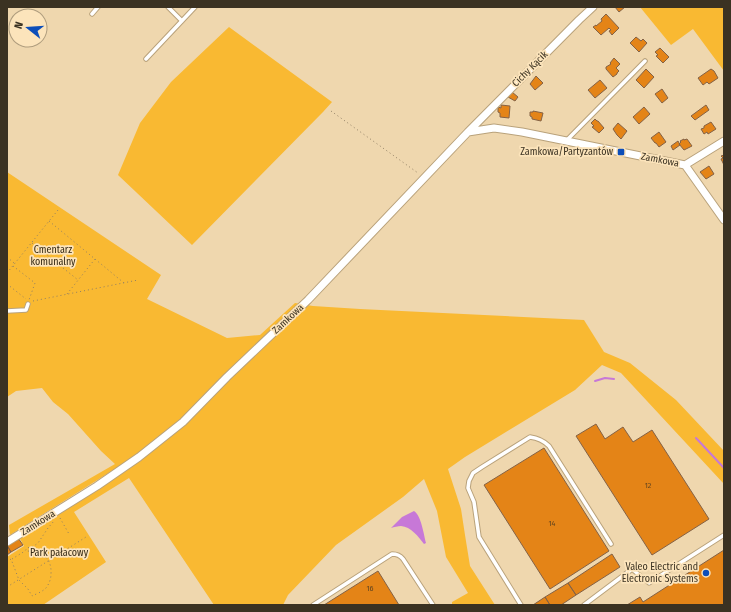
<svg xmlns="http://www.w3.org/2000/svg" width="731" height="612" viewBox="0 0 731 612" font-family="'Fira Sans Condensed',sans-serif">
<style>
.green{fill:#f9b932}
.water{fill:#c778d7}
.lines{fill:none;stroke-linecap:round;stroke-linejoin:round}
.stream{stroke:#c778d7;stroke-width:2}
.building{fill:#e48417;stroke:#846246}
.service-casing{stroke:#b9a27b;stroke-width:5.5}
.minor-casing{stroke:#b9a27b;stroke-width:9}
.path{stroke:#907f64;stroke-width:1;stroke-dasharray:1 3;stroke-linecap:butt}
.service{stroke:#fff;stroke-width:3.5}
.minor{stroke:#fff;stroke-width:7}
.poi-dot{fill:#0d4eb9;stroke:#fce4bb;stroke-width:1.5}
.labels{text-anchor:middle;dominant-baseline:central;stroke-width:3.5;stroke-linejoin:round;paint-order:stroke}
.number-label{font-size:8px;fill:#65461f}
.street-label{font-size:10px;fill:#3b3222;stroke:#fce4bb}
.poi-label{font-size:10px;fill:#3b3222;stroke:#fce4bb;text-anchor:end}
.park-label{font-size:10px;fill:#332813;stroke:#fce4bb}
</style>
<rect width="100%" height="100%" fill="#efd7ae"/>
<path class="green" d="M640,7H724V71L693,29L671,45Z
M229,27L332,102L323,112L192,245L118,175L140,123L171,82Z
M7,172L161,275L147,299L227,338L260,335L295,303L313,306L360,309L584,320L604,352L630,363L676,400L724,451V484L621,373L602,365L575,390L465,457L448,469L461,509L465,535L470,566L495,605H452V602L468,593L446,557L437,511L424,479L403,497L336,545L288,595L283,605H214L129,478L74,512L106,562L43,605H7V557L24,546L19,537L123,472L118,467L10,535L9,525L115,464L101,451L68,414L53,402L42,388L16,391L7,397Z"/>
<path class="water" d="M414,511C421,515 424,535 426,543L424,544C418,536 411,527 401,526C398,526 394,527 391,528L402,517Z"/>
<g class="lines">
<path class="stream" d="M595,381L605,378L614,379
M696,438L724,468"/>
</g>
<path class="building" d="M615,7H625L619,12Z
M606,14L619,28L612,35L609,31L611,30L609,28L601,35L593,27L596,25V26L602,21L601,19Z
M636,37L641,41L643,39L647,43L639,52L630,43Z
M660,48L669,57L663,63L656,56L658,55L655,52Z
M614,58L620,64L616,68L619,71L617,73V74L613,77L606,69V67L611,64L610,63Z
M646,69L654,77L644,88L636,80Z
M711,69L714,71L718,78L709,84L707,82L703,85L698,78Z
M536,76L543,83L535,90L530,84Z
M600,80L607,88L595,98L588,90Z
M662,89L668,98L662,103L655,94Z
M512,92L518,97L515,101L508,97Z
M501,105L510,106L509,118L500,117V113L498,112V107L501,108Z
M706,105L709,110L695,120L691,116Z
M644,107L650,114L639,124L633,117Z
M533,111L543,113L541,121L532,119V117L530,116V112H533Z
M595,119L597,121H598L604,128L599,133L592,127L594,126L591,123Z
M711,122L716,129L708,134L707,132L704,134L701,129L704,128V126Z
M618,123L627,131L621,139L617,135L613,129Z
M659,132L666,142L659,147L656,143H655L651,138Z
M684,139V140L687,139L692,146L684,150L679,144L681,142L680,141Z
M678,141L680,145L673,150L671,146Z
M724,155V165L721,159L723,158L721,156Z
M709,166L714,174L706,179L700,172Z
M596,424L605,439L623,427L633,442L652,430L709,519L652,555L576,436Z
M544,448L609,551L550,589L484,485Z
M18,538L23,545L11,552L7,545Z
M7,546L11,552L7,555Z
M724,550V605H627L640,597L643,602Z
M612,554L620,567L576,595L568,583Z
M378,571L399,605H324Z
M568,583L576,595L561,605H550L545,597Z
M545,597L550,605H533Z"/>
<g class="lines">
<defs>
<path id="service" d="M168,7L182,21
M92,14L98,7
M146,59L195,7
M567,140L645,61
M7,311L26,310L28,304
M313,605L392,554C397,554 400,555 403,559L433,605
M521,605L479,537L474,502L468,488L469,481L473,473L482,467L530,437C538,438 543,440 549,446L611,544
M584,605L632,569L649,583L724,535"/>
<path id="minor" d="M468,132L579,20L593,7
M685,165L724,220
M7,542L97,486L139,457L183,422L227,377L308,300L468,132L494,128L522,132L685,165L724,141"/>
</defs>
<use href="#service" class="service-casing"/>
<use href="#minor" class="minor-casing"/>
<path class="path" d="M331,111L418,173
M49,221L124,283
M32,243L78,280
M7,257L14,263
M13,266L35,283L29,300
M7,273L58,210
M7,284L26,299
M67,294L95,259
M33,301L138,280
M60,518L69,534
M12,559L25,551L27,548L34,546L38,543L48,528L54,521
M7,562L11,559L19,580L28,589L32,596C36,594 42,592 46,588C49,584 51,579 51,574C52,556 40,551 25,551
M7,587L86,537"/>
<use href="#service" class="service"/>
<use href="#minor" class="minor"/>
</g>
<g class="poi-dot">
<rect x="617" y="148" width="8" height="8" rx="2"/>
<circle cx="706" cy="573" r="4"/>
</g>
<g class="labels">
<g class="number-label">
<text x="648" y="485">12</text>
<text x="552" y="523">14</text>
<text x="370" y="588">16</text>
</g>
<g class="street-label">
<text transform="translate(530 69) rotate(-45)">Cichy Kącik</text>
<text transform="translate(660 160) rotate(11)">Zamkowa</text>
<text transform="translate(288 319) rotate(-43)">Zamkowa</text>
<text transform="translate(38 523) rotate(-32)">Zamkowa</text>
</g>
<g class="poi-label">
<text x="613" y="152">Zamkowa/Partyzantów</text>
<text x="698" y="567">Valeo Electric and<tspan x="698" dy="12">Electronic Systems</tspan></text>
</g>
<g class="park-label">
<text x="53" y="250">Cmentarz<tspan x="53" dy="12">komunalny</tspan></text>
<text x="59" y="553">Park pałacowy</text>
</g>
</g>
<rect width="731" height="612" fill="none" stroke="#3b3222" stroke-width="16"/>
<g transform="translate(28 28) rotate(287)"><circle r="19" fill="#fce4bb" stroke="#af9d7e"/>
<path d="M0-3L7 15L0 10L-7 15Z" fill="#0d4eb9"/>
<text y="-6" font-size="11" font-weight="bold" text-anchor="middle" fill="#3b3222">N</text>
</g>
</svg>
